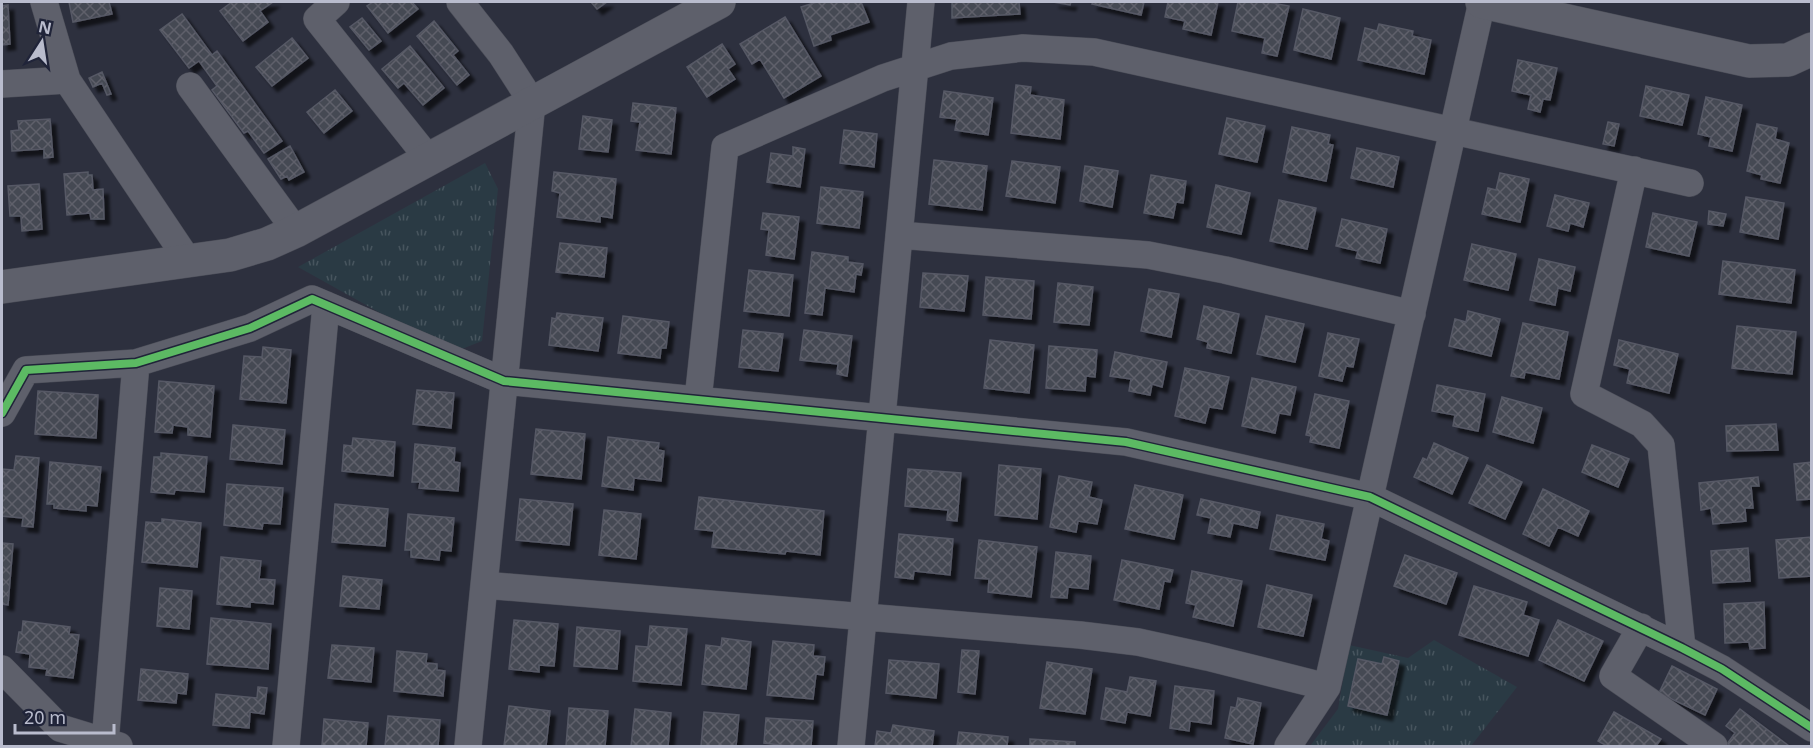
<svg xmlns="http://www.w3.org/2000/svg" width="1813" height="748" viewBox="0 0 1813 748" font-family="'Noto Sans',sans-serif">
<style>
.park{fill:url(#park-tufts)}
.building{fill:url(#building-cross-hatch);stroke:#565965;stroke-width:1.5;filter:url(#shadow)}
.lines{fill:none;stroke-linecap:round;stroke-linejoin:round}
.minor-casing{stroke:#4a4c57;stroke-width:28}
.tertiary-casing{stroke:#4a4c57;stroke-width:34}
.minor{stroke:#5e606b;stroke-width:27}
.tertiary{stroke:#5e606b;stroke-width:33}
.cycleway-casing{stroke:#202439;stroke-width:11}
.cycleway{stroke:#5cba63;stroke-width:8}
</style>
<defs>
<pattern id="park-tufts" width="24" height="20" patternUnits="userSpaceOnUse" patternTransform="scale(1.5)"><rect width="24" height="20" fill="#2a3a44"/><path d="M3 7l-1-3M5 7V3M7 7l1-3M15 17l-1-3M17 17v-4M19 17l1-3" fill="none" stroke="#47555e"/></pattern>
<pattern id="building-cross-hatch" width="8" height="8" patternUnits="userSpaceOnUse" patternTransform="scale(1.5)"><rect width="8" height="8" fill="#454853"/><path d="M0 0l8 8M0 8l8-8" fill="none" stroke="#5e606b"/></pattern>
<filter id="shadow"><feDropShadow dx="5.5" dy="5.5" stdDeviation="1.5" flood-color="#0009"/></filter>
</defs>
<rect width="100%" height="100%" fill="#2d303e"/>
<path class="park" d="M485,163L498,189L482,341L452,353L298,267Z
M1434,640L1517,687L1471,746H1310L1338,709L1349,645L1408,658Z"/>
<path class="building" d="M69,2H109L112,14L73,22Z
M232,2H273L260,11L268,22L243,41L220,11Z
M373,2H412L418,9L388,33L367,6Z
M591,2H607L597,9Z
M817,2H861L869,22L830,35L831,40L814,46L801,7Z
M952,2H1019L1020,14L952,18Z
M1053,2H1071L1070,5Z
M1093,2H1144L1141,15L1092,4Z
M1168,2H1218L1211,35L1183,29L1185,21L1165,17Z
M1238,2H1267L1289,6L1277,56L1262,53L1265,38L1232,31Z
M8,5L10,44L2,45V6Z
M1303,9L1340,18L1331,59L1294,50Z
M182,14L212,55L217,51L282,141L264,153L248,131L244,133L212,90L217,86L199,61L189,68L160,30Z
M785,17L821,76L784,98L760,59L752,64L740,44Z
M362,18L381,41L369,50L350,27Z
M434,21L458,51L453,55L469,75L457,85L417,36Z
M1379,24L1413,31L1412,36L1431,40L1424,74L1358,60L1365,28L1377,31Z
M292,38L308,58L272,86L256,67Z
M722,44L735,64L728,69L735,79L707,97L687,67Z
M410,46L444,88L423,105L404,83L398,88L382,69Z
M1518,60L1557,68L1550,100L1543,99L1540,112L1528,109L1531,95L1512,91Z
M102,72L111,94L107,95L102,83L93,87L89,78Z
M1016,85L1031,87L1030,95L1064,100L1060,139L1011,133Z
M1646,86L1689,95L1682,125L1640,116Z
M335,90L352,111L324,133L307,112Z
M944,91L993,98L988,135L955,130L957,119L940,117Z
M1706,97L1742,105L1732,151L1709,146L1711,137L1698,134Z
M633,103L676,108L671,154L636,150L640,122L631,121Z
M583,116L612,120L608,152L579,149Z
M1227,118L1265,126L1257,162L1219,154Z
M50,119L53,157L44,158V149L12,151L11,131L19,130L18,121Z
M1608,122L1619,124L1614,146L1603,144Z
M1757,124L1777,128L1775,139L1789,143L1780,183L1761,179L1762,175L1747,171Z
M1292,127L1330,135L1328,144L1333,145L1326,181L1283,172Z
M844,130L877,134L874,167L840,163Z
M290,146L304,172L289,180L287,176L281,179L268,159Z
M793,147L805,149L800,187L767,182L771,153L793,156Z
M1357,148L1399,157L1393,187L1351,178Z
M934,160L987,166L982,210L929,204Z
M1012,161L1060,167L1055,203L1006,196Z
M1085,166L1118,171L1112,207L1080,201Z
M88,172V175H92L93,190L103,189L104,219H91L90,213L67,215L64,174Z
M554,172L616,179L612,218L600,216V222L557,217L560,193L552,191Z
M1500,173L1529,179L1520,222L1482,214L1488,188L1496,190Z
M1151,175L1186,181L1183,203L1176,202L1173,218L1144,213Z
M39,184L42,229L22,231L21,216H10L8,186Z
M1216,185L1250,193L1241,234L1207,227Z
M821,187L863,192L859,228L817,223Z
M1555,195L1589,203L1583,227L1570,223L1568,231L1547,226Z
M1746,197L1784,203L1778,239L1740,232Z
M1279,200L1316,208L1307,249L1270,241Z
M1709,211L1726,214L1723,226L1708,224Z
M763,213L799,217L794,259L766,255L769,230L761,229Z
M1653,213L1697,222L1689,256L1646,247Z
M1342,219L1387,229L1380,263L1356,258L1358,251L1336,246Z
M560,243L607,248L604,277L556,272Z
M1472,244L1516,254L1508,290L1464,280Z
M812,252L848,257V262L863,264L861,275L856,274L854,292L825,288L822,315L805,313Z
M1539,259L1575,267L1570,291L1558,288L1555,305L1530,300Z
M1723,261L1795,270L1791,303L1719,294Z
M749,270L793,275L789,316L744,311Z
M923,273L968,276L964,311L920,307Z
M986,277L1034,281L1031,319L983,315Z
M1058,283L1093,287L1089,325L1054,322Z
M1149,289L1179,294L1171,337L1141,331Z
M1204,306L1239,314L1231,353L1207,348L1208,342L1197,339Z
M1468,311L1500,319L1491,356L1449,346L1455,319L1466,322Z
M557,313L603,318L598,351L549,345L552,318L556,319Z
M623,316L669,322L666,348H661L660,358L618,353Z
M1266,316L1304,324L1295,362L1257,354Z
M1523,323L1568,332L1559,379L1525,372L1524,378L1511,376Z
M1737,326L1796,332L1792,374L1732,368Z
M743,330L783,334L778,371L739,367Z
M804,330L852,336L847,376L837,374L838,364L800,360Z
M1328,333L1359,339L1353,367L1346,366L1342,381L1319,376Z
M990,340L1034,345L1029,393L984,388Z
M1619,340L1678,354L1669,393L1627,383L1630,369L1614,365Z
M1049,346L1097,350L1095,377L1086,376L1085,391L1046,388Z
M263,347L291,350L286,403L240,399L244,356L262,357Z
M1115,352L1167,362L1162,387L1152,384L1150,395L1129,391L1131,379L1110,376Z
M1185,368L1229,377L1222,409L1209,407L1205,423L1175,416Z
M1252,378L1296,387L1290,415L1279,413L1275,433L1242,426Z
M159,381L214,386L210,437L188,435V427L173,425L172,433L155,432Z
M1437,385L1485,394L1478,431L1453,426L1455,415L1432,411Z
M417,390L454,393L451,428L413,424Z
M38,391L98,395L96,438L35,434Z
M1315,394L1349,401L1339,448L1310,442L1311,436L1306,435Z
M1502,397L1542,408L1533,443L1493,432Z
M1776,424L1778,450L1727,451L1726,426Z
M233,425L285,430L282,464L230,459Z
M536,429L585,434L581,479L531,474Z
M608,437L659,443L658,450L664,451L661,481L634,478L633,490L602,486Z
M353,438L395,442L393,476L342,471L344,445L352,446Z
M1434,443L1468,458L1452,494L1414,477L1423,458L1427,460Z
M415,444L455,448L454,462L460,463L458,491L419,488L420,482H412Z
M1592,445L1629,459L1618,487L1582,472Z
M161,453L207,457L204,492L175,490L174,494L151,492L154,457H161Z
M16,456L39,458L33,527L22,526L23,518L2,516V469L14,470Z
M50,462L101,467L97,506L86,505V511L54,508V504H47Z
M1812,462V499L1797,500L1794,464Z
M999,465L1041,469L1037,519L995,515Z
M1487,465L1522,482L1505,519L1469,503Z
M908,469L961,473L957,521L947,520L948,510L905,506Z
M1059,476L1092,482L1089,497L1102,500L1097,524L1078,521L1076,532L1050,527Z
M1758,477L1759,486H1751L1753,508H1745L1746,521L1713,524L1711,508L1701,510L1699,483Z
M227,484L283,488L280,524L263,523L262,529L224,525Z
M1135,485L1183,495L1174,539L1125,529Z
M1543,489L1589,511L1578,536L1558,527L1549,546L1523,534Z
M699,497L824,511L820,555L786,551L785,554L712,547L714,531L695,529Z
M520,499L573,504L569,545L516,540Z
M1201,499L1260,512L1257,528L1233,523L1230,537L1208,533L1211,518L1197,515Z
M335,504L388,509L385,546L332,542Z
M604,510L641,514L636,559L599,555Z
M408,514L454,518L451,551L440,550L439,560L411,557V550H405Z
M1277,515L1324,524L1321,539L1329,541L1325,560L1270,549Z
M162,519L201,523L197,567L142,562L146,522L162,523Z
M899,534L953,539L950,575L914,571L913,579L895,577Z
M1812,537V576L1779,578L1776,540Z
M979,540L1037,547L1031,597L988,592L989,579L975,578Z
M2,543L13,544L8,605L2,604Z
M1748,548L1750,581L1713,583L1711,551Z
M1056,552L1091,556L1088,589L1068,587L1067,598L1051,597Z
M1405,555L1457,573L1446,604L1394,586Z
M221,557L261,561L259,579L275,580L273,604L250,602V607L217,604Z
M1122,560L1173,570L1170,582L1164,581L1159,609L1114,600Z
M1192,571L1242,581L1233,626L1193,617L1196,605L1186,603Z
M343,576L382,580L379,609L340,606Z
M1267,585L1312,595L1303,636L1258,627Z
M1474,586L1527,602L1523,615L1539,620L1528,656L1459,635Z
M160,588L192,591L189,629L157,626Z
M1764,602L1765,648L1750,649L1749,642L1725,643L1724,604Z
M211,618L271,624L268,669L207,664Z
M514,620L558,624L554,666L539,665V672L509,669Z
M1558,620L1603,641L1584,681L1539,660Z
M23,621L70,627L69,634L79,635L73,678L46,675L47,669L29,667L30,654L16,652L19,632H22Z
M650,626L687,629L681,685L633,681L636,646L648,647Z
M577,627L620,631L617,669L574,666Z
M722,638L751,642L746,689L702,684L706,645L721,647Z
M773,641L814,645L813,656L825,657L823,675L816,674L813,699L767,695Z
M332,645L374,648L371,682L328,678Z
M962,650L979,651L975,694L958,692Z
M397,651L427,654L426,663L437,664V670L445,671L443,696L394,691Z
M1384,657L1399,661L1387,715L1348,706L1358,659L1382,664Z
M889,660L939,664L936,698L886,693Z
M1047,662L1092,669L1085,714L1040,708Z
M1672,666L1717,689L1705,715L1659,693Z
M141,669L188,674L186,694L177,693L176,703L138,700Z
M1130,677L1156,681L1150,716L1127,712L1125,723L1101,719L1106,688L1127,692Z
M1175,686L1214,691L1211,724L1190,721L1189,731L1170,728Z
M258,687L267,688L264,714L250,712L249,728L213,725L216,694L257,698Z
M1238,698L1261,703L1253,744L1225,738L1231,707L1236,708Z
M509,706L550,711L546,746H504Z
M569,708L608,711L605,746H566Z
M635,709L671,713L668,746H631Z
M1740,709L1789,746H1730L1727,744L1735,733L1726,726Z
M704,712L739,715L736,746H701Z
M1614,712L1661,739L1656,746H1607L1598,741Z
M388,716L440,720L438,746H385Z
M766,718L813,721L811,746H787L764,743Z
M324,719L368,723L366,746H322Z
M893,725L934,731L932,746H875L877,731L891,733Z
M959,732L1008,737L1007,746H957Z
M1030,739L1075,742V746H1030Z"/>
<g class="lines">
<defs>
<path id="minor" d="M44,2L67,80L189,262
M336,2L317,19L428,158
M460,2L501,54L532,102L468,746
M2,84L67,80
M190,86L296,231
M1634,170L1584,394L1642,424L1661,445L1682,648
M899,235L1148,255L1225,270L1412,314
M698,400L725,147L883,78L951,56L1023,48L1094,52L1690,183
M2,413L26,370L136,363L250,328L312,299L504,381L1126,442L1370,497L1682,648L1722,669L1812,728
M484,585L1080,635L1138,642L1207,657L1327,687
M1641,627L1613,676L1714,746
M2,669L60,728L119,746
M105,743L136,363
M286,746L326,305
M851,746L921,2
M1288,746L1327,687L1482,2"/>
<path id="tertiary" d="M1482,2L1749,61L1788,60L1812,49
M2,287L230,255L267,244L296,231L719,2"/>
</defs>
<use href="#minor" class="minor-casing"/>
<use href="#tertiary" class="tertiary-casing"/>
<use href="#minor" class="minor"/>
<use href="#tertiary" class="tertiary"/>
<defs>
<path id="cycleway" d="M2,413L26,370L136,363L250,328L312,299L504,381L1126,442L1370,497L1682,648L1722,669L1812,728"/>
</defs>
<use href="#cycleway" class="cycleway-casing"/>
<use href="#cycleway" class="cycleway"/>
</g>
<rect width="1813" height="748" fill="none" stroke="#b9bccd" stroke-width="6"/>
<g transform="translate(42 42) rotate(12)" stroke="#202439" stroke-width="4.5" paint-order="stroke">
<path d="M0-4.5L10 22L0 15L-10 22Z" fill="#b9bccd"/>
<text y="-9" font-size="16" font-weight="bold" text-anchor="middle" fill="#b9bccd">N</text>
</g>
<path d="M15 724v9h99v-9" fill="none" stroke="#b9bccd" stroke-width="3"/>
<text x="24" y="724" font-size="18" fill="#b9bccd" stroke="#202439" stroke-width="4.5" paint-order="stroke">20 m</text>
</svg>
